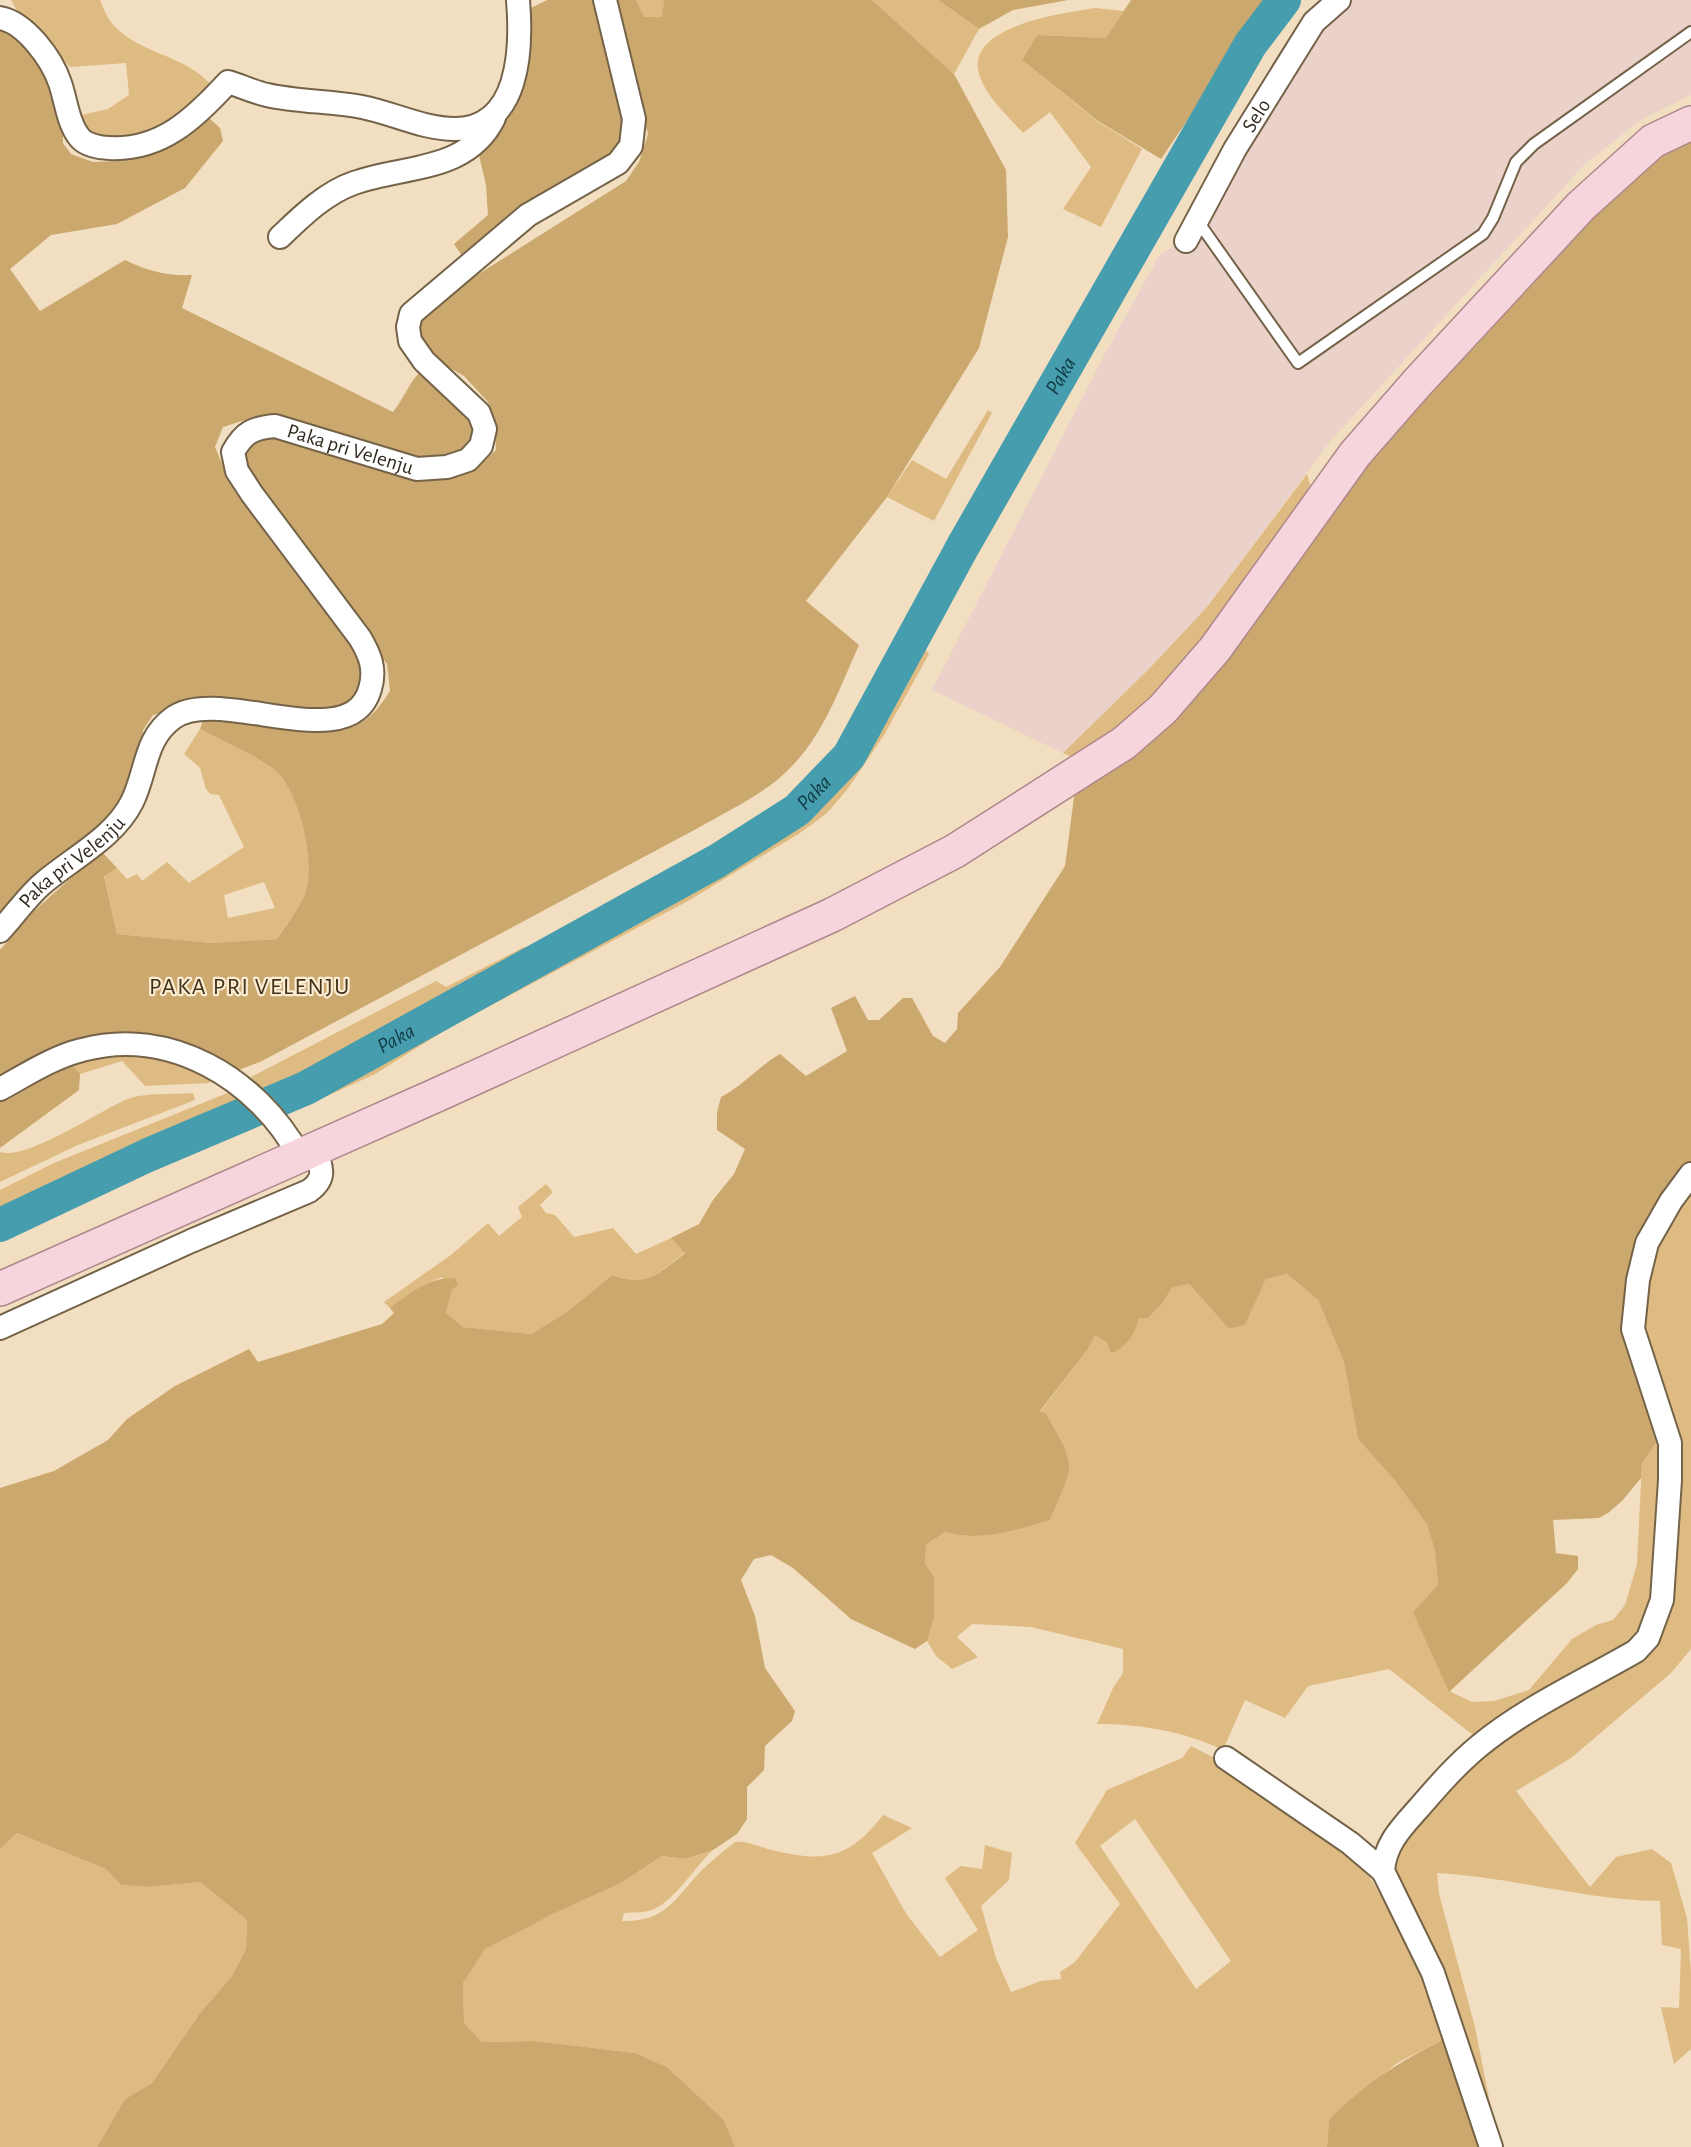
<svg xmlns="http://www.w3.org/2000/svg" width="1691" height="2147" viewBox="0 0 1691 2147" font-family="'Alegreya Sans',sans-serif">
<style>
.industrial{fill:#ead1c9}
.green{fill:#debb82;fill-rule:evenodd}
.forest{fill:#cba86d}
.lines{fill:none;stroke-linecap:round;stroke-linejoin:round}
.river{stroke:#469dae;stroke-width:34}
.service-casing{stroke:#746348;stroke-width:14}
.minor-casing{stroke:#746348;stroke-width:26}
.primary-casing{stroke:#ae878b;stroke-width:36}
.service{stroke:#fff;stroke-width:10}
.minor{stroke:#fff;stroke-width:22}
.primary{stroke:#f7d5dc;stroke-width:33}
.labels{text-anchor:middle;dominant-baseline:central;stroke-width:4.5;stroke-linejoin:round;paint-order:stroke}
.street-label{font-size:21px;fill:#312a1e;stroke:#fcecd4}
.water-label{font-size:22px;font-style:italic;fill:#123b43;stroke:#fcecd4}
.quarter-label{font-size:24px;letter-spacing:1.5px;fill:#403117;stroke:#fcecd4}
</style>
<rect width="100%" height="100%" fill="#f2dec0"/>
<path class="industrial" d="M1322,0H1691V95L1642,119L1585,164L1331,440L1207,607L1149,669L1063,753L932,690L1106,352L1159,256L1176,245L1196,248L1230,147L1296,29Z"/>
<path class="green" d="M11,0H100C103,7 106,16 111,22C136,54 185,54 211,85L162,133L91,140L77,116L108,109L129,95L126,63L70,67L26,25Z
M636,0H664L663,17H643Z
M872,0H938L979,29L954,74Z
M1095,8L1124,11L1106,38L1037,35L1022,60L1097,121L1142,149L1101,227L1063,209L1091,167L1050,112L1023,133C1007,115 986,97 979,74C965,25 1065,13 1095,8Z
M988,410L992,413L934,521L887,497L912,460L946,479Z
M1307,474L1311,487L1308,498L1156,700L1078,760L1063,753L1149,669L1207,607Z
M922,645L929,654L884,735L847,790L827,813L800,833L688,901L452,1026L375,1074L286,1115L278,1107L661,903L795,823L842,776L898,690Z
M200,729C218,739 263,759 276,771C300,792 317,867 304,896C297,911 285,925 277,939L211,943L117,934L104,875L117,868L127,879L137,874L142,881L167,862L189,883L244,847L219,795L210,794L206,789L200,768L184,754ZM264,882L275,908L228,918L224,895Z
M524,947L536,953L463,995L268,1095L251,1077L436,981L446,987Z
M103,1052L157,1054L211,1079L209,1083L145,1086L122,1061L80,1074L69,1061Z
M230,1092L242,1106C159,1136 76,1168 0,1216V1190L54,1163Z
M193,1093L195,1100L78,1145L0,1182V1152C27,1161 100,1110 128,1099C146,1092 174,1095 193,1093Z
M546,1184L553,1192L540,1205L546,1213L555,1215L574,1237L613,1228L636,1254L671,1238L685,1252C660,1273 646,1288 612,1275L567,1312L531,1334L463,1327L446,1313L452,1290L442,1277L420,1287L390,1308L384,1302L451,1255L488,1223L499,1236L522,1217L518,1207Z
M1691,1186V1649L1671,1673L1571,1758L1516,1791L1590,1887L1616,1857L1652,1849L1671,1863L1687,1918L1691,1973V2049L1674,2064L1661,2007L1679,2008L1681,1949L1662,1945L1660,1901C1585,1900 1512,1877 1437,1873L1439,1894L1475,2027L1492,2113L1504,2147H1495L1390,1872L1410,1827L1496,1741L1658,1642L1666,1623L1676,1522L1644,1355L1640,1292L1661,1233Z
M1287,1274L1318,1300L1344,1362L1358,1439L1396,1482L1427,1523L1435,1551L1438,1585L1435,1658L1449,1691L1472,1702L1494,1701L1529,1690L1572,1639L1596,1625L1613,1620L1625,1605L1637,1564L1642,1463L1659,1439L1663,1470L1655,1599L1635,1645L1478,1739L1389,1669L1308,1686L1285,1718L1245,1700L1223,1750C1183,1731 1141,1724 1097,1724L1113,1688L1123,1673V1649L1031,1627L972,1624L957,1637L978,1657L952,1669L936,1656L927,1641L934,1618L925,1564L926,1545L945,1532C980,1542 1016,1531 1050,1520C1074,1464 1078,1468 1046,1414L1040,1412L1088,1349L1095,1334L1107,1343L1139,1317L1148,1318L1162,1304L1172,1286L1189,1284L1229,1329L1245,1325L1266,1279Z
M1191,1746L1228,1765L1361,1863L1425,1968L1448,2037L1397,2063L1329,2120L1327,2147H735L724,2120L667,2067L635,2053L535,2041L482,2042L464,2023L463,1983L484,1949L553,1914L621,1883L662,1856L686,1859L713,1850C695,1866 672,1906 648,1911C641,1913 632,1912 624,1913L622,1921C667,1922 675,1898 702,1870C712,1860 724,1851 735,1842C746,1840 760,1847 772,1850C824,1863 849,1859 883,1815L912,1828L872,1853L907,1915L940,1957L978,1930L945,1878L961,1866L982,1869L985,1845L1012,1853L1009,1880L981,1906L996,1958L1011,1992L1041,1981L1061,1979L1060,1972L1075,1962L1120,1904L1075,1843L1107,1790L1182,1758ZM1135,1819L1231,1961L1196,1989L1100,1846Z
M17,1833L106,1869L121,1885L149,1887L200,1882L247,1920L246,1949L232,1976L200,2013L152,2083L125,2099L97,2147H0V1849Z"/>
<path class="forest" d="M547,0H600L627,119L624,145L466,262L454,244L488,215L486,185L478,151L525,11Z
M613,0H636L644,17H662L664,0H872L954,74L1006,170L1008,237L979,348L887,497L806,601L859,645C840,687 824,734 791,767C767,793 729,810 698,828L262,1061L239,1070L214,1058L151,1038L0,1080V950L35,910L101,851L117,868L104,876L117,934L211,943L277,939C286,925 297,911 304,896C317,867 300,793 276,771C263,759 218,739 200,729L204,718C244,722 327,740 362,722C374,715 382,703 390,691L387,664L241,463L250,434L280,436L406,479L449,477L479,466L496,450L495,422L488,402L464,376L429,356L412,331L420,311L626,181L639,162L648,134L620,18Z
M938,0H1068L1013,10L979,29Z
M1131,0H1269L1161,159L1098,121L1022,60L1037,35L1106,38Z
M8,26L51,74L63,115V143L71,154L93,162L118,161L159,151L189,136L208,117L220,128L223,141L185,188L117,224L51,235L10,269L40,311L125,260C147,271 167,276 192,275L182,308L393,412C405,397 409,382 422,370L474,420L475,435L464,451L444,463L393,454L275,419L245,420L223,427L215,447L229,480L345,630L364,668L362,692L334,711L199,703L153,715L143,730L142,756L119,813L20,889L0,913V29Z
M1691,138V1162L1673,1185L1634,1267L1659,1439L1642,1463L1641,1478L1622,1501L1608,1513L1599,1518L1553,1520L1556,1553L1578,1556V1569L1567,1583L1449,1692L1413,1612L1438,1585L1435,1551L1427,1524L1396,1482L1358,1439L1344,1362L1318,1300L1287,1274L1266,1279L1245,1325L1229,1329L1189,1284L1172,1287L1162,1304L1148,1318H1139C1135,1334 1127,1347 1111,1353L1107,1343L1095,1335L1088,1349L1040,1411L1046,1414C1078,1468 1074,1464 1050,1520C1016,1531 980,1542 945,1532L926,1545L925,1564L934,1577V1618L927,1641L915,1649L851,1619L793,1568L771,1555L754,1559L741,1580L755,1616L765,1668L795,1711L792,1721L765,1746L764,1770L747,1787V1819L737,1834L713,1850L686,1859L662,1856L621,1883L553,1914L485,1949L463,1983L464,2023L482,2042L535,2041L635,2053L667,2067L724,2120L735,2147H97L125,2099L152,2083L200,2013L232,1976L246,1949L247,1920L200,1882L149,1887L121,1885L106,1869L17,1833L0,1849V1488L54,1471L108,1440L127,1419L175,1386L249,1349L258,1362L382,1324L394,1313L390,1308C410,1293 429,1277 455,1278L458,1284L452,1290L446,1313L463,1327L531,1334L567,1312L612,1275C646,1288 660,1273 685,1253L671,1238L699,1224L713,1200L734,1174L745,1149L717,1130V1113L721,1097C743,1086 758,1067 780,1054L806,1076L847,1051L831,1008L855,996L868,1020H879L903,998H912L933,1036L945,1043L957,1029L958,1013L1000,967L1065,866L1075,790L1403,417L1585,223L1645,164Z
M69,1061L80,1074L79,1090L0,1148V1099Z
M1448,2037L1485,2147H1327L1329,2120C1366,2082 1401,2061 1448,2037Z"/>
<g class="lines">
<path class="river" id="s1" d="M0,1225L148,1155L306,1088L717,861L797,810L849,756L963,546L1250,45L1284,0"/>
<defs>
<path id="service" d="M1197,220L1298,363L1483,234L1493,218L1516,162L1534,144L1691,32"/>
<g id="minor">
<path d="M0,18C25,22 52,59 60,83C66,100 68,124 80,138C86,145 100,148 109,148C161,151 195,118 228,82C241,86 254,92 267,95C298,102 331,101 362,107C393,113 423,129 455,129C520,129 522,48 518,0"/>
<path d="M280,237C301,217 325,193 354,183C403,165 467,173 494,118"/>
<path id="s2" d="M1186,241L1235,149L1314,22L1339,0"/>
<path id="s3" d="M0,931C14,916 27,897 42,884C72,858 114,838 132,802C147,772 144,739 173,718C218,684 350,759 370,689C376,669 370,655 360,638L252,494L237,471L233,452C244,432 253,428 275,426L417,469L447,467L468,460L481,446L485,429L479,413L424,361L410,341L408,327L411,314L528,215L618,163L631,146L634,119L605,0"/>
<path d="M0,1089C26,1075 53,1057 82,1050C170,1026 257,1079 299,1155"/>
<path d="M0,1328L191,1241L309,1191C327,1178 322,1167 314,1149"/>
<path d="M1226,1758L1350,1843L1383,1871"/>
<path d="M1491,2147L1433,1973L1383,1871C1385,1844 1401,1828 1418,1809C1437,1787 1456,1765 1479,1746C1525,1708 1584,1681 1636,1651L1648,1638L1662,1600L1670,1480V1443L1633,1329L1638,1280L1647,1243L1671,1201L1691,1174"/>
</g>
<path id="primary" d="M0,1289L439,1094L832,915L955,851L1124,743L1163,709L1215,649L1355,454L1417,383L1581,206L1653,141L1691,123"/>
</defs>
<use href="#service" class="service-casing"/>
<use href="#minor" class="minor-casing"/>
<use href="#primary" class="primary-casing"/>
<use href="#service" class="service"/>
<use href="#minor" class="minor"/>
<use href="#primary" class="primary"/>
</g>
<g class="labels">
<g class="street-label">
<text stroke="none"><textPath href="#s2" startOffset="144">Selo</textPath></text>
<text stroke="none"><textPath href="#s3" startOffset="906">Paka pri Velenju</textPath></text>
<text stroke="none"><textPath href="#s3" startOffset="100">Paka pri Velenju</textPath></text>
</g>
<g class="water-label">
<text stroke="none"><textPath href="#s1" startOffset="1410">Paka</textPath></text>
<text stroke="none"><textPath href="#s1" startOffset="924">Paka</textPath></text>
<text stroke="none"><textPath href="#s1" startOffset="438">Paka</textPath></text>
</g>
<g class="quarter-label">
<text x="250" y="987">PAKA PRI VELENJU</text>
</g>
</g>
</svg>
